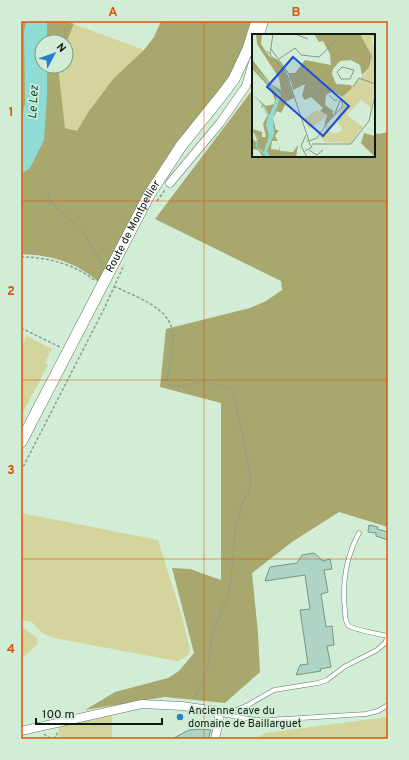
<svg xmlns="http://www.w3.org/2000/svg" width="409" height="760" viewBox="0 0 409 760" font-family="Overpass,sans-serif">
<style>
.green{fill:#d4d49d}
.forest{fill:#a8a76e}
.water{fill:#8edcd6}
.building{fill:#afd3c4;stroke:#759789}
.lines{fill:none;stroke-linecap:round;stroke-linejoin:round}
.lane-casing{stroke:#617a64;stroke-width:5}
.street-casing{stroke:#617a64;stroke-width:9}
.secondary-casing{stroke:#617a64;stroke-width:12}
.path{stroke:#8a9f8d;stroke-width:1.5;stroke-dasharray:3 2;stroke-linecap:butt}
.lane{stroke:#fff;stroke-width:4}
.street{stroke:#fff;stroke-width:8}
.secondary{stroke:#fff;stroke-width:11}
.grid{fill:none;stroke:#dd560c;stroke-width:1;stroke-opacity:0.55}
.poi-dot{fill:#267fcc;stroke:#d2edd5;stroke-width:1.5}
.labels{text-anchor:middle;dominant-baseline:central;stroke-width:3.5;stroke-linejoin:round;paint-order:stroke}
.street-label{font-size:11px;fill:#101911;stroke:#d2edd5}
.poi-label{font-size:11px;fill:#101911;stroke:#d2edd5;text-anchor:start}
.water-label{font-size:12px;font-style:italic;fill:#004b47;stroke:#d2edd5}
.inset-road{fill:none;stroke:#849887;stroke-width:1}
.view{fill:#1d4ed8;fill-opacity:0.15;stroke:#1d4ed8;stroke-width:2}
.inset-edge{fill:none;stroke:#101911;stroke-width:2}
.neatline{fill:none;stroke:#dd560c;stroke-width:1.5}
.grid-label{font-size:13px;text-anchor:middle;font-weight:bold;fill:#dd560c}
</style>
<rect width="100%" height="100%" fill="#d2edd5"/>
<path class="green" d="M74,24L144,50L114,78L89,111L77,132L65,128L58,66H66V43Z
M27,336L52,349L45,362L48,365L21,416V347Z
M21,513L158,540L182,617L190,650C189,656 183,659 177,661L54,638L42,633L32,622L21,620Z
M21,626L38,639L37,645L21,659Z
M112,714V739H60L58,726Z
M388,717V739H254L265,733Z"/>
<path class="forest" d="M21,21H66L74,24L66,43L42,42V66H58L65,128L77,131L89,111L114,78L144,50L154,37L161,21H257L234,79L181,146L102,286C81,263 51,255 21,254Z
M253,89V156H374V133L379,134L388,132V527L339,512L292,542L252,573L258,633L260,672L225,703L165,697L85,710L115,692L168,678L179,671L194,653L172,568L190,569L221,580V403L160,387L166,329L250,308L266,301L282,290L281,281L155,219Z"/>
<path class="water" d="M26,21H47V42H42V66H47V97L44,140L30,168L21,174V122L25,102L24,32Z"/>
<path class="building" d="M369,525L378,527L377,529L388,532V540L376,536V533L368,532Z
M314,553L323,561L330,559L332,569L324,570L328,592L321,594L326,627L332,626L334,645L327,646L331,667L320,669L321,671L296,675L300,665L308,664L300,610L310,609L305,575L265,581L270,567L297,563L302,555Z
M203,729L211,730L208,739H172L189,730Z"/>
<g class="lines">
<defs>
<path id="lane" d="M359,533C346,557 342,584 345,611C345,616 345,622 349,626C355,630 379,634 388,636
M218,713L236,710L248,705L274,690L318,683L327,680L344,667L377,650L385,643L388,636
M221,714L255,720H268L366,714L378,711L388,705"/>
<path id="street" d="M260,35L264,21
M170,183L220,123L246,86L253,62
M21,731L142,704L182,706L216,711L218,713L219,721L215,739"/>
<g id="secondary">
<path id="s1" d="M21,442L149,195L181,146L222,95L234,79L248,49L257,21"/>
</g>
</defs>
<use href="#lane" class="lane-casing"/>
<use href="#street" class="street-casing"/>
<use href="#secondary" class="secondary-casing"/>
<path class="path" d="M48,192L50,201L85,235L102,264
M157,201L165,190
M21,257C47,257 74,264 94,280
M114,286C137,298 174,308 173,338C173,354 167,369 168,384C177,389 185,384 194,383C206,382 221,384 232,390L243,436L251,481L249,492L242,504L235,531L231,579L229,591L211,638L209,664L206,673L194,699
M21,328L60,347
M21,471L104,309L124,265
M44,734C47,737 53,740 57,736V731"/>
<use href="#lane" class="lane"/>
<use href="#street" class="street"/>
<use href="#secondary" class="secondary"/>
</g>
<path class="grid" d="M204,21V739M21,201H388M21,380H388M21,559H388"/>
<circle class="poi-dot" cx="180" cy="717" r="4"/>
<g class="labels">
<g class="street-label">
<text stroke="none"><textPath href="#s1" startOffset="243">Route de Montpellier</textPath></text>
</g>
<g class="poi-label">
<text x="188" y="711">Ancienne cave du<tspan x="188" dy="13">domaine de Baillarguet</tspan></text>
</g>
<g class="water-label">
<text transform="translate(34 102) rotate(-87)">Le Lez</text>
</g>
</g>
<g transform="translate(252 34)">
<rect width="123" height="123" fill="#d2edd5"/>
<path d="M108,0H123L119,6L123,14V54L119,74L109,66L95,81L111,93L99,109L73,108L68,103L74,97V90L78,93L75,96L82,100L91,96L84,85L93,70L90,63L118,34L120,23ZM65,76L75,82L57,95L52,85Z" fill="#d4d49d"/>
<path d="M4,0H10L9,10L17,22L26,26L32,34L42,64L35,67L29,79L25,77L21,84L24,96H27L23,102L26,107H20L19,115L27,116V111L28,117L41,118L46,111L44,123H11L6,116L0,115V101L1,105L4,108L5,106L0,95L10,98V103H14L11,90L16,80L12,72L9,74L10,70L0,60L14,72L22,70L23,66L18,54L0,35V25L19,50L29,56L27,44L5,10ZM62,0H108L120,22L117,34L110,41L108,31L99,26L88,27L81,35L80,40L84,50L99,51L100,54L90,63L81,57L74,61L73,71L81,77V82L72,92L75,81L68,77L71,74L59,63L53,66L50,62L53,50L41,56L37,39H43L53,26L79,31L78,20L71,7L67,8ZM112,99L123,102V123L109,109Z" fill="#a8a76e"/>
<path d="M0,31L29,61L21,84L22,100L15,117L18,123H15L4,113L5,103L0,97L6,103L5,113L12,118L17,101L14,91L16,83L12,76L11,70L0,61L11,70L17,82L26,61Z" fill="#8edcd6"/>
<path class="inset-road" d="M43,0L56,5M19,15L37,40L38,47M15,17L34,38L57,107M18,20L21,0M27,25L43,14L49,21L67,23L84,7M90,33L102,36L98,45H89L85,38ZM101,53L107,44L123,50M77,61L83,67L86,65M82,82L89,64M54,101L49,112L55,123M57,107L65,104L76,88L91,72L89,64M60,110H99L117,87L123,61M57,116L65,121L71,116M53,117L60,113L55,106"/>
<path class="view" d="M41,23L97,72L71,102L15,53Z"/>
<rect width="123" height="123" class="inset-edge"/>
</g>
<rect width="409" height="760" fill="none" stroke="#d2edd5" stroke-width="44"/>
<g transform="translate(54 54) rotate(49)"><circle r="19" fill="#d2edd5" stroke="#849887"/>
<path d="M0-3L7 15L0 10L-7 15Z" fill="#267fcc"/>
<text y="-6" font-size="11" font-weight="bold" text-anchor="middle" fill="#101911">N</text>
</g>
<path d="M36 718v6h126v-6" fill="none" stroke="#101911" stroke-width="2"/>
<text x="42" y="718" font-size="12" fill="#101911" stroke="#d2edd5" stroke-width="3" paint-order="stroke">100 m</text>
<rect x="22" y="22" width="365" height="716" class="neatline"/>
<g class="grid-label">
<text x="113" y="16">A</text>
<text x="296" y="16">B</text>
<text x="11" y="116">1</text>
<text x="11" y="295">2</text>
<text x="11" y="474">3</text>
<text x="11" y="653">4</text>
</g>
</svg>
